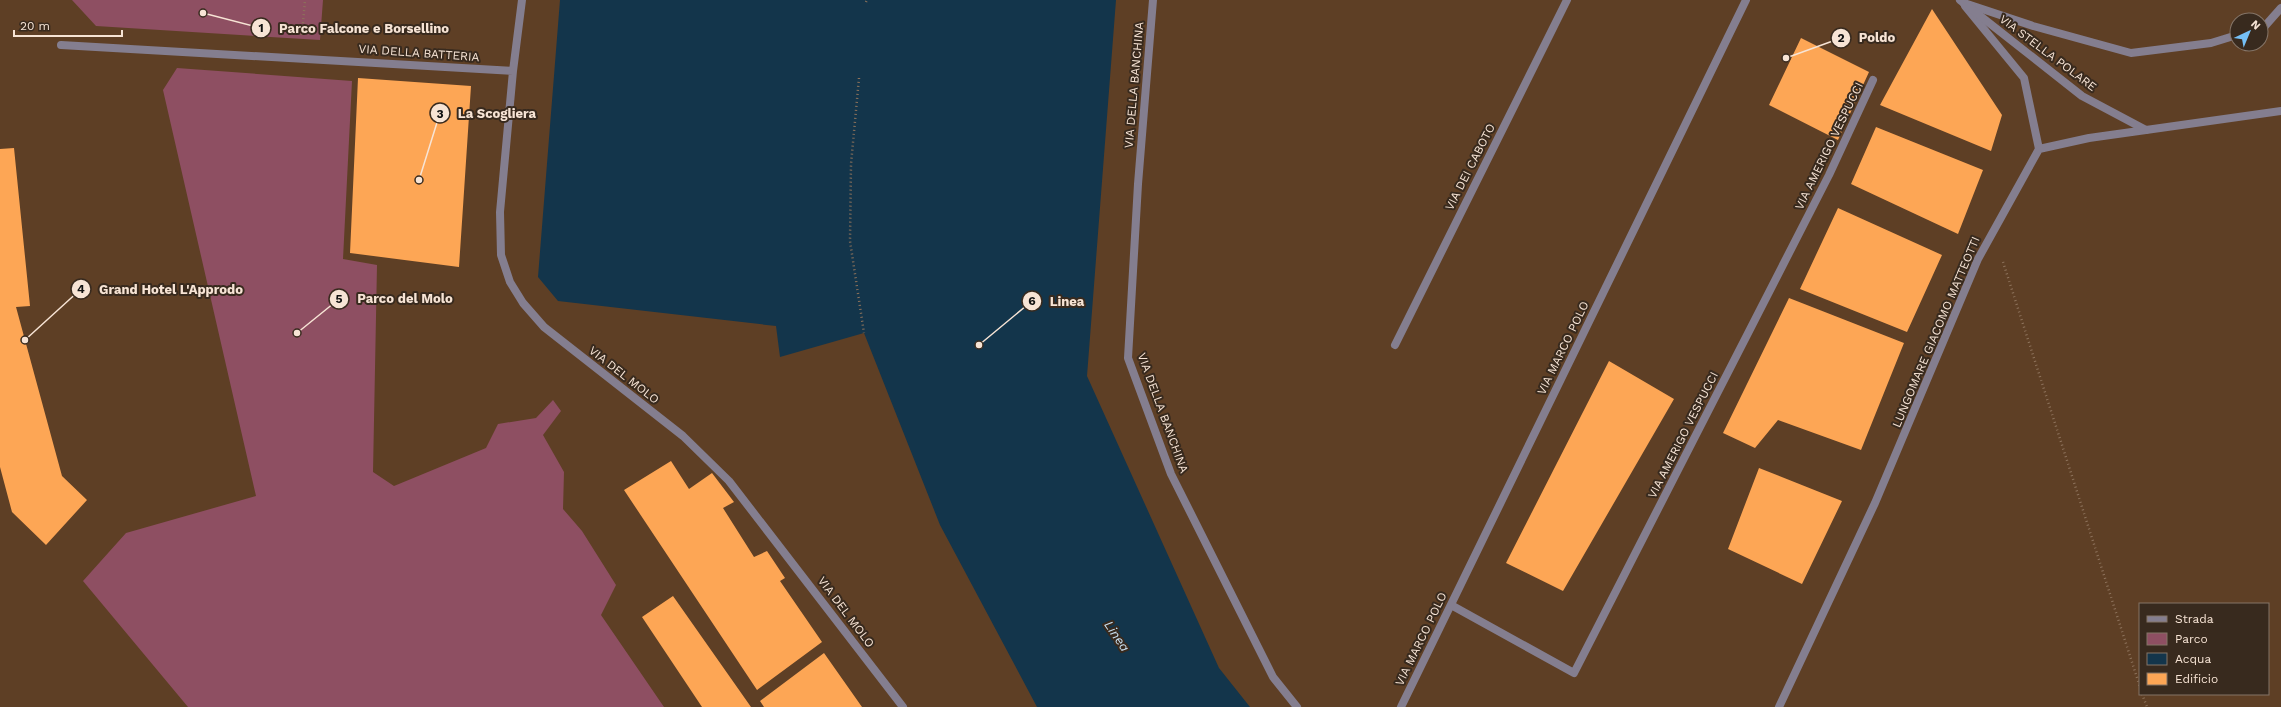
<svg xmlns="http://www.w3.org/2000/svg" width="2281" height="707" viewBox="0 0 2281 707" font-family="'Work Sans',sans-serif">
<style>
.green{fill:#8e4f62}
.water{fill:#13354b}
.building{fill:#fda655}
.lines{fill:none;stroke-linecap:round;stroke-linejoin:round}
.path{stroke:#8d725b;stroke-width:2.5;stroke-dasharray:1 3;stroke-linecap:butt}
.service{stroke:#847e8f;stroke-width:8}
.minor{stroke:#847e8f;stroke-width:8}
.tertiary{stroke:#847e8f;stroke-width:8}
.labels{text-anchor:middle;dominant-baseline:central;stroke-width:4;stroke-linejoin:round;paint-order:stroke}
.street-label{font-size:12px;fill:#f7e4d5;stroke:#382a1e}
.water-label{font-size:13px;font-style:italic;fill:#c8dff0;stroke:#382a1e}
.leader{fill:none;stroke:#f7e4d5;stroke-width:1.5}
.callout-dot{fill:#f7e4d5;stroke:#382a1e;stroke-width:1.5}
.mark-label{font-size:12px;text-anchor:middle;font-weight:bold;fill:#111}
.callout-label{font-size:13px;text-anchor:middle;font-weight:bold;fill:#f7e4d5;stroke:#382a1e;stroke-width:4;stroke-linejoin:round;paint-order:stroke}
</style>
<rect width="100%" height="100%" fill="#5e3f25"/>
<path class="green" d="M72,0H323L320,40L96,26Z
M177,68L352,81L343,259L377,265L373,472L394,486L486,448L498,424L536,418L553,400L561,411L543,435L564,472L563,509L582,531L616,585L601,615L664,707H188L83,581L126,533L256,496L163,90Z"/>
<path class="water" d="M560,0H1116L1087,376L1219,668L1250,707H1037L940,525L864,333L780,357L776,326L558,301L538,277Z"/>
<path class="building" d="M1932,9L2002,115L1991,151L1880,105Z
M1801,38L1869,72L1838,140L1769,105Z
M358,78L471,86L459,267L350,253Z
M1876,127L1983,170L1958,234L1851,184Z
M14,148L30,306L16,307L62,476L87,500L46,545L12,512L0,467V149Z
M1838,208L1942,255L1907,332L1800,289Z
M1789,298L1904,343L1861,450L1778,420L1755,448L1723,433Z
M1609,361L1674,399L1563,591L1506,563Z
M671,461L689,489L712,473L734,502L723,508L754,557L767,551L785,578L780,581L822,642L757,690L624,490Z
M1759,468L1842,501L1802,584L1728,549Z
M673,596L751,707H702L642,617Z
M824,653L862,707H764L760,701Z"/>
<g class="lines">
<path class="path" d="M866,2L867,0
M302,35L305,0
M859,78L851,164L850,241L864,333
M2003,262L2140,687
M2142,694L2147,707"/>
<path class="service" d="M1964,3L2033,26L2131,53L2211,43L2237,35
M2261,28L2265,26L2281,8"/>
<path class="minor" d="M522,0L513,71L500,212L501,255L510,282L523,303L544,327L683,436L729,481L903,707
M1153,0L1138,184L1128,358L1171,474L1273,677L1297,707
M1965,6L2024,78L2039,149
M61,45L513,71
M1395,345L1567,0
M1451,605L1574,673L1829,175L1873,80
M1401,707L1746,0
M1779,707L1875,503L1978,259L2039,149L2089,138L2146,130"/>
<path class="tertiary" d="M1960,0L2082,96L2146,130L2281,111"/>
</g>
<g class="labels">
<g class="street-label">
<text transform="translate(419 53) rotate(4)">VIA DELLA BATTERIA</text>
<text transform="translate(2048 53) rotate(37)">VIA STELLA POLARE</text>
<text transform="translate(1134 85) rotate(-85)">VIA DELLA BANCHINA</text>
<text transform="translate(1829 146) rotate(-64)">VIA AMERIGO VESPUCCI</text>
<text transform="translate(1470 167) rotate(-63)">VIA DEI CABOTO</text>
<text transform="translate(1936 332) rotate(-67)">LUNGOMARE GIACOMO MATTEOTTI</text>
<text transform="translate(1563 348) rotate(-64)">VIA MARCO POLO</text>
<text transform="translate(624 375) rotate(38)">VIA DEL MOLO</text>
<text transform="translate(1163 413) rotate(70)">VIA DELLA BANCHINA</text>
<text transform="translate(1683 435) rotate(-63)">VIA AMERIGO VESPUCCI</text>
<text transform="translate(846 612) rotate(53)">VIA DEL MOLO</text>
<text transform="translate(1421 639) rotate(-64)">VIA MARCO POLO</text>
</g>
<g class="water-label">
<text transform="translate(1117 636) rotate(56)">Linea</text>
</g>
</g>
<path class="leader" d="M203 13L261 28M1786 58L1841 38M419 180L440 113M25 340L81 289M297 333L339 299M979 345L1032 301"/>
<g class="callout-dot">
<circle cx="203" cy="13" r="4"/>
<circle cx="1786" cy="58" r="4"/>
<circle cx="419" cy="180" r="4"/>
<circle cx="25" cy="340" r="4"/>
<circle cx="297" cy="333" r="4"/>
<circle cx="979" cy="345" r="4"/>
<circle cx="261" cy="28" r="10"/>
<circle cx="1841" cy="38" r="10"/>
<circle cx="440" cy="113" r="10"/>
<circle cx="81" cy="289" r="10"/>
<circle cx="339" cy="299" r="10"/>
<circle cx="1032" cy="301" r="10"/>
</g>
<g class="mark-label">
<text x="261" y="32">1</text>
<text x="1841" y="42">2</text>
<text x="440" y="118">3</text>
<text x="81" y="293">4</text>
<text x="339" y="303">5</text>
<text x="1032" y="305">6</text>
</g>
<g class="callout-label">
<text x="364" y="33">Parco Falcone e Borsellino</text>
<text x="1877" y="42">Poldo</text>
<text x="497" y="118">La Scogliera</text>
<text x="171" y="294">Grand Hotel L'Approdo</text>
<text x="405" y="303">Parco del Molo</text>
<text x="1067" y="306">Linea</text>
</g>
<rect x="2139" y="603" width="130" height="92" fill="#382a1e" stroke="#847467"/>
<rect x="2147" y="616" width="20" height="6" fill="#847e8f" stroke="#847467"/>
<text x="2175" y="623" font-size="12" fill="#f7e4d5">Strada</text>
<rect x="2147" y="633" width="20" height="12" fill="#8e4f62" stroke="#847467"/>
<text x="2175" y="643" font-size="12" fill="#f7e4d5">Parco</text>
<rect x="2147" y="653" width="20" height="12" fill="#13354b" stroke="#847467"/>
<text x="2175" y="663" font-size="12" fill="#f7e4d5">Acqua</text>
<rect x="2147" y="673" width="20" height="12" fill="#fda655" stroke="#847467"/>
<text x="2175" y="683" font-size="12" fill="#f7e4d5">Edificio</text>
<g transform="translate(2249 32) rotate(44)"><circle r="19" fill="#382a1e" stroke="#847467"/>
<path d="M0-3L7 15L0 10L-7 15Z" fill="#75c0f6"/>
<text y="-6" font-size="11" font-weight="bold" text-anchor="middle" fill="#f7e4d5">N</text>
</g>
<path d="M14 30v6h108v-6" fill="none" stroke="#f7e4d5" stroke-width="2"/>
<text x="20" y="30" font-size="12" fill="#f7e4d5" stroke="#382a1e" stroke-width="3" paint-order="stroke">20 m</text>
</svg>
